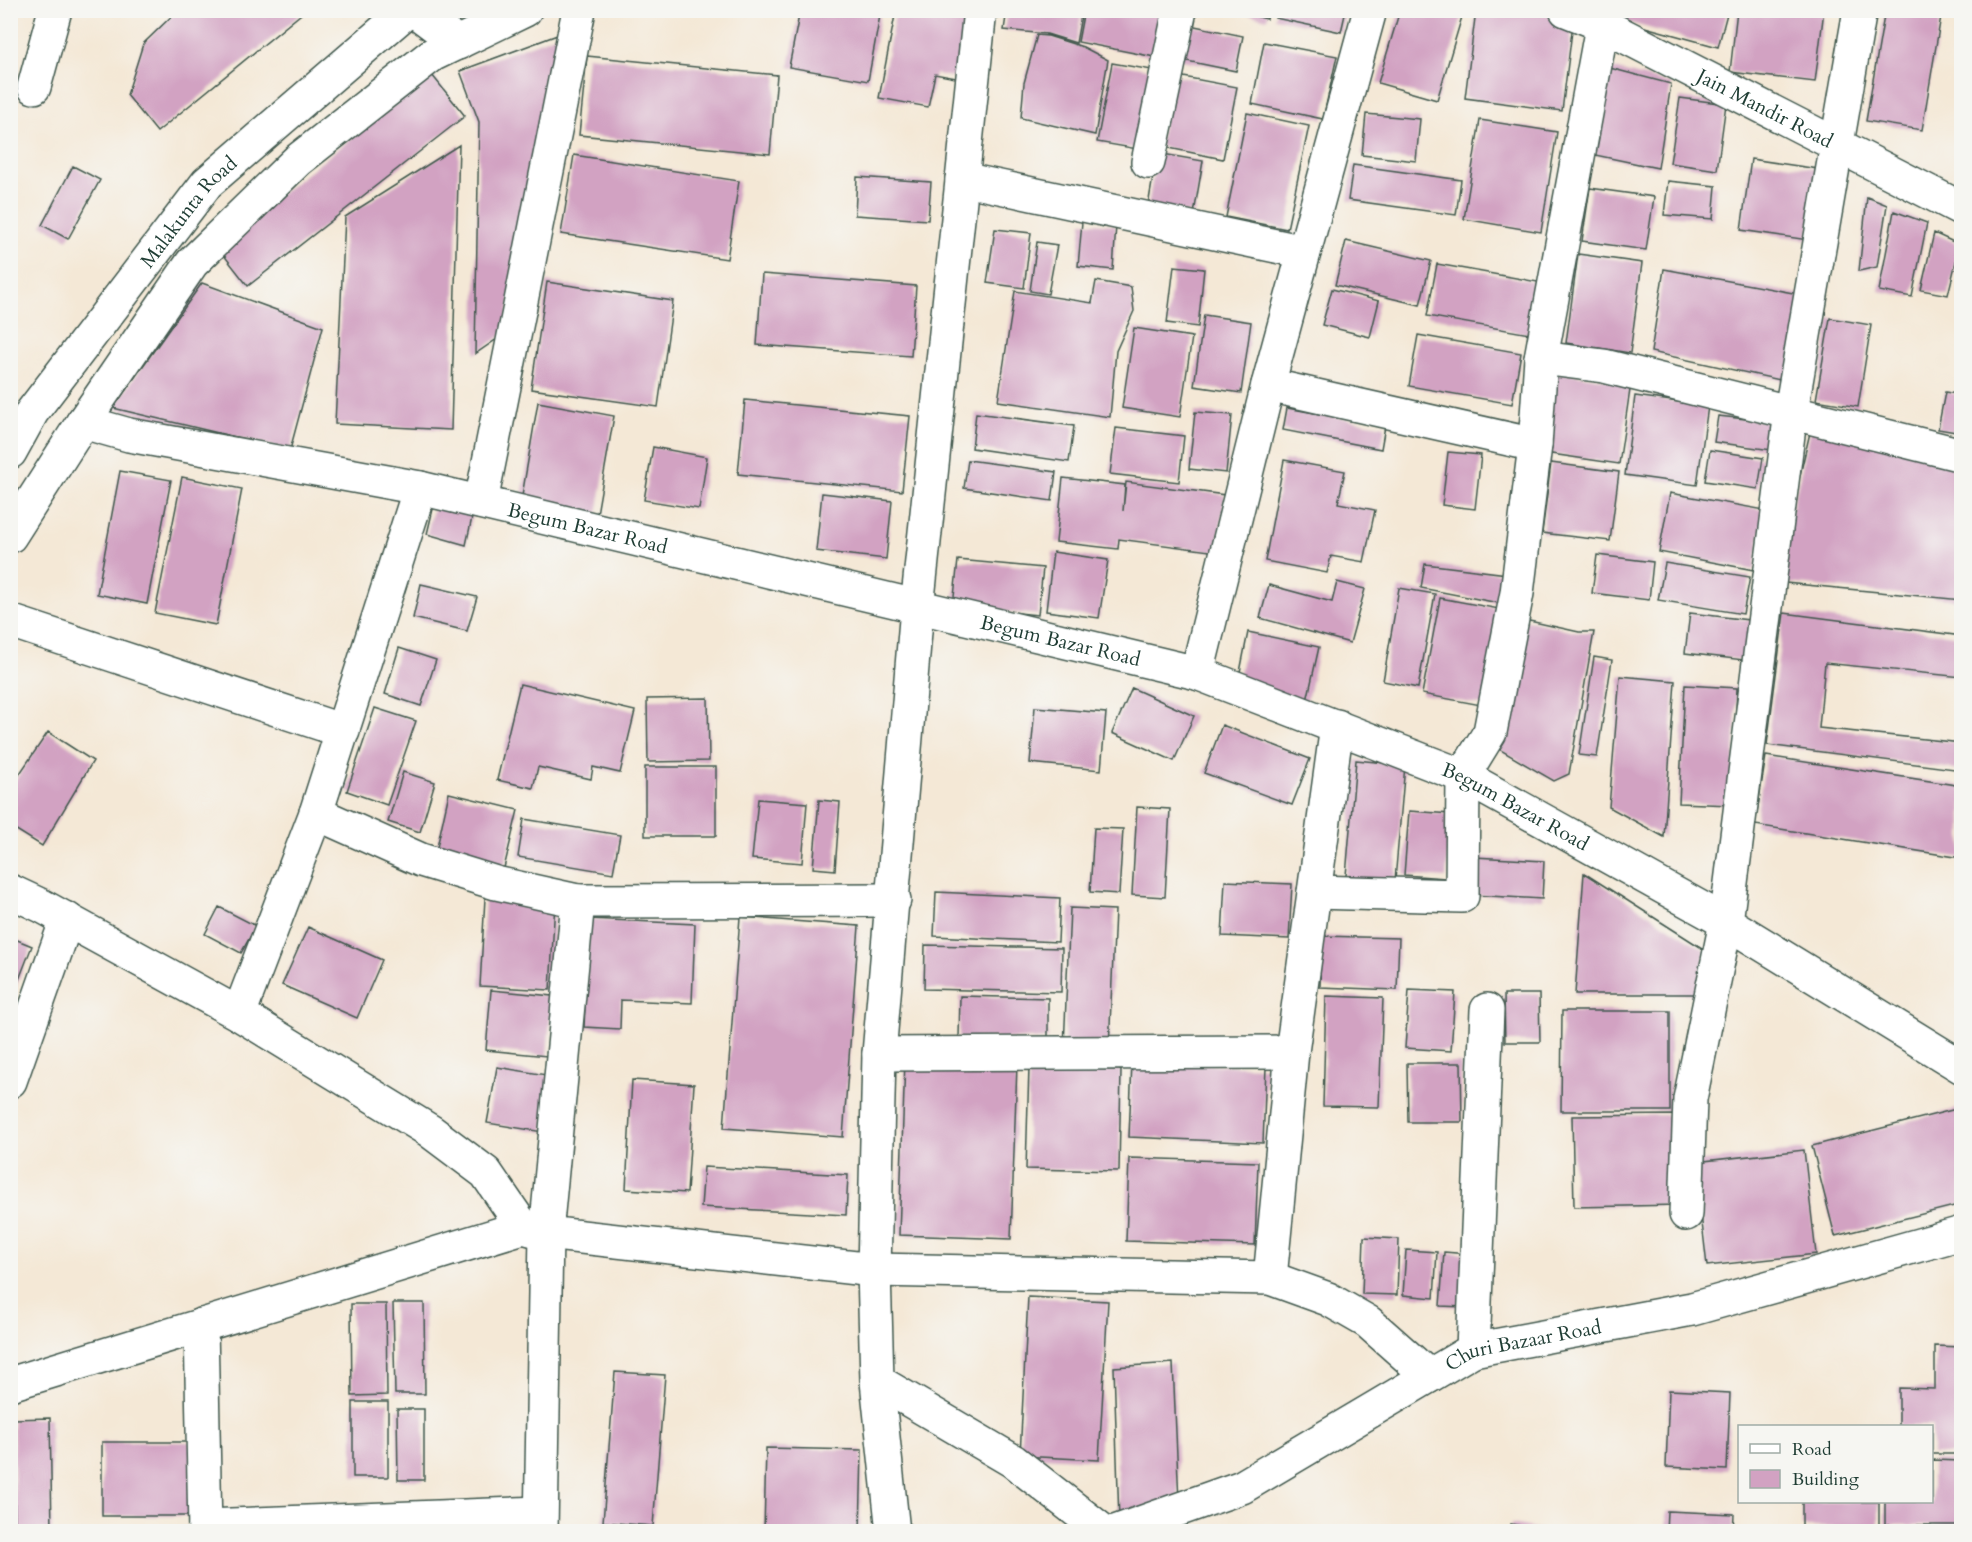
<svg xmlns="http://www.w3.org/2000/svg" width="1972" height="1542" viewBox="0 0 1972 1542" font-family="Cardo,serif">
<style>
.building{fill:#d2a2c2}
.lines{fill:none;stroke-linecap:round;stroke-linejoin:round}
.minor-casing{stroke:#3f574c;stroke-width:36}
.tertiary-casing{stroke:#3f574c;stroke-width:36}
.primary-casing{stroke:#3f574c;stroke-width:36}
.minor{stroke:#fff;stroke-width:33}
.tertiary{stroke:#fff;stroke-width:33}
.primary{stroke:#fff;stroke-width:33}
.labels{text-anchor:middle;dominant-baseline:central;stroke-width:6;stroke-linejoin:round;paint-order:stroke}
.street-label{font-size:20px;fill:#1f3d34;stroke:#f6f6f2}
</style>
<rect width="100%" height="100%" fill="#f6f6f2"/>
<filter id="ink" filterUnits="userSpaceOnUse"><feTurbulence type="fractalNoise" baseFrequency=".0167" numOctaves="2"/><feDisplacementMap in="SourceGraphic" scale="12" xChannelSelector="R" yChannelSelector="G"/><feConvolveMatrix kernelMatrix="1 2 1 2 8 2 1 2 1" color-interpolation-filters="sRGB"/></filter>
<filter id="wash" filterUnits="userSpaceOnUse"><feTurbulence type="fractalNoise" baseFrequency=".008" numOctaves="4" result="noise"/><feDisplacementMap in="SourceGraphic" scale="24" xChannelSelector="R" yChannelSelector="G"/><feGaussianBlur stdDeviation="1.35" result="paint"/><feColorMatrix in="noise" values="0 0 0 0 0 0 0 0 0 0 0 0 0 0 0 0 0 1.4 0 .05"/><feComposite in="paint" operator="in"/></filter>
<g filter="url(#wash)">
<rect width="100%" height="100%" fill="#f4e8d6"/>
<g id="blocks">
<path class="building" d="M178,10H306L157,132L127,95L143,44Z
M800,10H881L868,81L789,67Z
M896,10H968L956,78L935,74L928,107L879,98Z
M1007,10H1082L1076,43L1047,34L1004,30Z
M1084,10H1169L1160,58L1078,42Z
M1232,10H1269L1267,19Z
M1277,10H1346L1341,32L1275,18Z
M1400,10H1464L1437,100L1378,83Z
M1476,10H1533L1573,23L1562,111L1465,98Z
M1614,10H1728L1718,47L1612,18Z
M1737,10H1824L1815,82L1730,72Z
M1885,10H1942L1922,130L1866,121Z
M1185,24L1243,36L1236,71L1177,59Z
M560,34L504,334L475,354L479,122L460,71Z
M1037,35L1047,36L1045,35L1083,47L1108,60L1095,135L1021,118L1024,83Z
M1264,42L1337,56L1323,119L1252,104Z
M587,56L777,75L770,154L579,135Z
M1112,63L1158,71L1143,150L1097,142Z
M1606,67L1671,84L1658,168L1595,155Z
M432,75L465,116L248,286L216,245Z
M1173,75L1237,87L1223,159L1159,146Z
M1680,98L1726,104L1717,170L1670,163Z
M1247,113L1309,126L1287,229L1226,217Z
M1366,114L1420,119L1416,161L1362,155Z
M1480,120L1557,132L1541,232L1464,219Z
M459,145L451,430L335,424L345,217Z
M1157,153L1203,161L1194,214L1148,206Z
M574,155L739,181L727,259L561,234Z
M1751,159L1818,169L1808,240L1741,230Z
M1353,165L1461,180L1456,215L1348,200Z
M73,166L100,180L68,239L42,225Z
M857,177L931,182L928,220L855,215Z
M1668,181L1716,186L1713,219L1664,215Z
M1590,188L1654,197L1646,250L1582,241Z
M1867,197L1887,205L1877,267L1859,271Z
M1894,211L1927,223L1912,297L1879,291Z
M1082,222L1116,225L1113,270L1078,266Z
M995,229L1031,233L1024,288L987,283Z
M1934,233L1960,245L1948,295L1921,290Z
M1346,241L1431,261L1420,305L1335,285Z
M1037,242L1057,245L1048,294L1030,291Z
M1578,254L1642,263L1630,353L1566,343Z
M1437,264L1538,282L1529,334L1427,316Z
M1174,266L1204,269L1198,327L1167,323Z
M1664,269L1804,295L1789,382L1651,352Z
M762,274L916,286L911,356L757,345Z
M1096,281L1131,287L1134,311L1116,351L1110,417L998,401L1015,291L1092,303Z
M547,282L673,301L658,407L531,389Z
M202,283L323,327L290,450L113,408Z
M1332,289L1379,301L1370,337L1322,325Z
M1204,315L1251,322L1241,393L1194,386Z
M1830,318L1871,325L1858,407L1816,400Z
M1134,328L1192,337L1180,417L1122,408Z
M1418,335L1521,353L1512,404L1409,386Z
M1556,372L1631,383L1619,464L1545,453Z
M1945,392L1962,395V433L1938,429Z
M1635,396L1708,406L1697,485L1625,475Z
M745,400L910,416L902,491L738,474Z
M538,402L614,416L597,514L521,502Z
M1287,408L1385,426L1381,449L1283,430Z
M1195,412L1232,415L1226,473L1189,469Z
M976,413L1074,426L1069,462L972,448Z
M1718,416L1782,423L1779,451L1714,442Z
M1812,424L1962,462V600L1775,582Z
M1116,428L1184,436L1179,482L1110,474Z
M653,447L707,457L699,509L644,500Z
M1710,450L1763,458L1758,489L1705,481Z
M1448,452L1481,455L1475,509L1442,505Z
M968,460L1056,472L1052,501L964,488Z
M1284,460L1345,471L1338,503L1375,510L1364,562L1331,556L1327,573L1265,561Z
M1551,463L1619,472L1610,541L1542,533Z
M120,471L171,480L147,604L97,594Z
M182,477L242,489L216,625L155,613Z
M1063,478L1125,485L1123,511L1126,482L1225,495L1217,552L1119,539L1118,549L1056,542Z
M822,493L892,501L886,559L816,551Z
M1670,493L1765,510L1754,570L1659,552Z
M434,505L473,513L466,545L427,534Z
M1053,552L1108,560L1099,618L1046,611Z
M1597,555L1653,562L1649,600L1592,593Z
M958,560L1043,568L1038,615L953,606Z
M1665,563L1750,577L1743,614L1658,600Z
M1425,564L1507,574L1504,604L1421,588Z
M1337,582L1365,589L1350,643L1260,618L1269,585L1332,602Z
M421,584L477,597L467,631L413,618Z
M1399,588L1435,594L1418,688L1383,681Z
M1440,598L1505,610L1486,706L1422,694Z
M1690,613L1757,621L1752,661L1685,653Z
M1784,613L1962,636V677L1825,663L1819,728L1962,743V770L1767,745Z
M1525,620L1579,632H1594L1569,774L1554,781L1497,748Z
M1248,632L1319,647L1307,701L1237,687Z
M399,648L436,660L421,706L385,694Z
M1594,657L1612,660L1597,757L1579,755Z
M1620,676L1675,681L1664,837L1609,807Z
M520,684L635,711L620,773L593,767L591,779L538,767L533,788L497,780Z
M1685,685L1737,688L1732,805L1679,803Z
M1132,688L1194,716L1174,761L1112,733Z
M708,698L709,761L648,762L647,699Z
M1035,707L1106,713L1101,770L1030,763Z
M375,708L416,721L387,805L347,791Z
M1222,725L1310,759L1292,805L1204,773Z
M48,732L93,761L42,846L10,826V788Z
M1766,756L1962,786V858L1755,825Z
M1356,760L1405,765L1394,892L1345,887Z
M645,767H716V836H645Z
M403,772L435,782L420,832L388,822Z
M449,793L518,810L504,868L436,852Z
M758,799L807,803L802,863L752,859Z
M819,800L840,802L835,870L813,868Z
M1137,807L1170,809L1165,897L1132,895Z
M1409,811L1451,814L1446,878L1404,875Z
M524,819L620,835L613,873L518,857Z
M1094,828L1123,829L1119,894L1090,892Z
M1474,857L1544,861L1542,899L1472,895Z
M1584,873L1705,950L1700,994H1575Z
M1225,881L1292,884L1289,939L1222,936Z
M936,892L1060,898L1058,942L934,936Z
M485,898L555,902L550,990L480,986Z
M219,907L256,926L241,953L205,934Z
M1070,908L1115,910L1109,1049L1064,1047Z
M740,917L859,926L843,1137L724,1128Z
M589,919L695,924L692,1003L621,1000L620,1029L584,1027Z
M308,927L382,960L357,1018L282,985Z
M1321,936L1399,938L1397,990L1320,987Z
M10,937L32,946L11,1000H10Z
M925,945L1062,948L1061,992L924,989Z
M491,990L552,996L547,1056L486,1050Z
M1409,990L1455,992L1451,1051L1405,1048Z
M1504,994H1539L1540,1042H1505Z
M960,996L1048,998V1039L959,1038Z
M1326,996L1383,998L1379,1107L1323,1106Z
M1562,1011H1670V1111H1561Z
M905,1060L1017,1064L1011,1239L899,1235Z
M1132,1062L1266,1067L1263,1143L1129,1137Z
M1407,1063H1461L1462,1122H1408Z
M497,1067L553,1076L543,1132L487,1123Z
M1029,1067L1121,1070L1119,1171L1026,1169Z
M632,1080L694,1084L687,1193L626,1189Z
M1960,1108L1962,1204L1835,1236L1812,1146Z
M1677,1115L1679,1205L1574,1207L1572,1116Z
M1804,1150L1816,1254L1707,1266L1695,1162Z
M1129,1158L1258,1162L1255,1245L1126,1241Z
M704,1167L848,1175L846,1215L701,1207Z
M1364,1237L1399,1239L1397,1295L1362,1294Z
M1406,1250L1437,1252L1434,1298L1403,1295Z
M1444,1252L1468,1254L1465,1307L1440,1306Z
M1028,1297L1108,1301L1099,1460L1020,1456Z
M393,1303H424L425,1394H395Z
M351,1304H386L387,1395L352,1396Z
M1935,1346L1962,1347V1454H1932V1426H1899V1388L1935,1389Z
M1173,1363L1179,1502L1119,1521L1114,1367Z
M615,1372L665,1375L653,1526L603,1522Z
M1669,1390L1730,1393L1727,1470L1666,1467Z
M353,1402H388V1477H353Z
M397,1409H424V1480H398Z
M50,1418L52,1530H15L13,1419Z
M102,1442H191V1516H102Z
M766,1448L862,1450L860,1532H764Z
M1932,1460L1962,1461V1525H1885V1502H1932Z
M1802,1502H1879V1528L1802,1527Z
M1667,1511L1734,1514L1733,1532H1666Z
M1511,1524L1544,1530V1532H1510Z"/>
</g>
</g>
<g filter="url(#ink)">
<use href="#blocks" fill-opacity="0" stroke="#3f574c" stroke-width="1.5"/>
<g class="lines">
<defs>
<g id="minor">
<path d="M414,10L458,43"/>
<path id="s1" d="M1566,10L1601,24L1962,209"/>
<path d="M34,87L55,10"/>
<path d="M1148,162L1180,10"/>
<path d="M962,179L1304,252"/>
<path d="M1541,358L1604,366L1962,455"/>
<path d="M1268,385L1535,445"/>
<path id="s2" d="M83,422L129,435L420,488L1197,673L1463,776L1726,922L1962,1067"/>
<path d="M481,502L579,10"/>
<path d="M10,621L343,731"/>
<path d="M1197,673L1268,385L1370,10"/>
<path d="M316,813L421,860L496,883L578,901L894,900"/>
<path d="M10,891L42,906L239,1014L430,1131L486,1173L523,1227"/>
<path d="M1314,892L1462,896L1463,776L1490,732L1517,593L1535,445L1541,358L1605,10"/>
<path d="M239,1014L316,813L420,488"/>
<path d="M879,1054L1292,1052"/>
<path d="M10,1081L67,919"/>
<path d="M1686,1214L1690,1099L1726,922L1791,411L1860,10"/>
<path d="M1270,1278L1292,1052L1337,726"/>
<path d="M201,1325L205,1532"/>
<path d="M1473,1350L1487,1010"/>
<path d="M877,1381L1013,1461L1104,1532"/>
<path d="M10,1384L523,1227L546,1233L874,1270L1270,1278L1328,1299L1368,1322L1429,1376"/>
<path d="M205,1526L540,1513"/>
<path d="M541,1532L546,1233L578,901"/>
<path d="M893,1532L877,1381L874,1270L879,1054L917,608L980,10"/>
</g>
<g id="tertiary">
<path id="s3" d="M1115,1532L1242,1487L1473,1350L1692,1309L1962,1233"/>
</g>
<g id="primary">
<path id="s4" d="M10,452L32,412L207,183L408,10"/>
<path d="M10,536L83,422L192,263L298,160L432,55L525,10"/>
</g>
</defs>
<use href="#minor" class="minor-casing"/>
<use href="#tertiary" class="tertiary-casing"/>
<use href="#primary" class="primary-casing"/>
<use href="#minor" class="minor"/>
<use href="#tertiary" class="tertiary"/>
<use href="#primary" class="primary"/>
</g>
</g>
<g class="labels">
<g class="street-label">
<text stroke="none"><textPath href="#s1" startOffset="222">Jain Mandir Road</textPath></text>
<text stroke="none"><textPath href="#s4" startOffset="300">Malakunta Road</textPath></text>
<text stroke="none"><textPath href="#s2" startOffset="516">Begum Bazar Road</textPath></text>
<text stroke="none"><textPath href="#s2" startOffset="1002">Begum Bazar Road</textPath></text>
<text stroke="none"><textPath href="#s2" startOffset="1488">Begum Bazar Road</textPath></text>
<text stroke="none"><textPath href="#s3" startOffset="453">Churi Bazaar Road</textPath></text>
</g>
</g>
<rect width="1972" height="1542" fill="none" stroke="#f6f6f2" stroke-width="36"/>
<rect x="1738" y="1425" width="195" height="78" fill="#f6f6f2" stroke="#a0aca6" stroke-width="1.5"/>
<rect x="1750" y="1444" width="30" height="9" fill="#ffffff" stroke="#a0aca6" stroke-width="1.5"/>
<text x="1792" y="1455" font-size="18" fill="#1f3d34">Road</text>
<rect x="1750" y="1470" width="30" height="18" fill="#d2a2c2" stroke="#a0aca6" stroke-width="1.5"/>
<text x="1792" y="1485" font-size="18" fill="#1f3d34">Building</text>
</svg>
